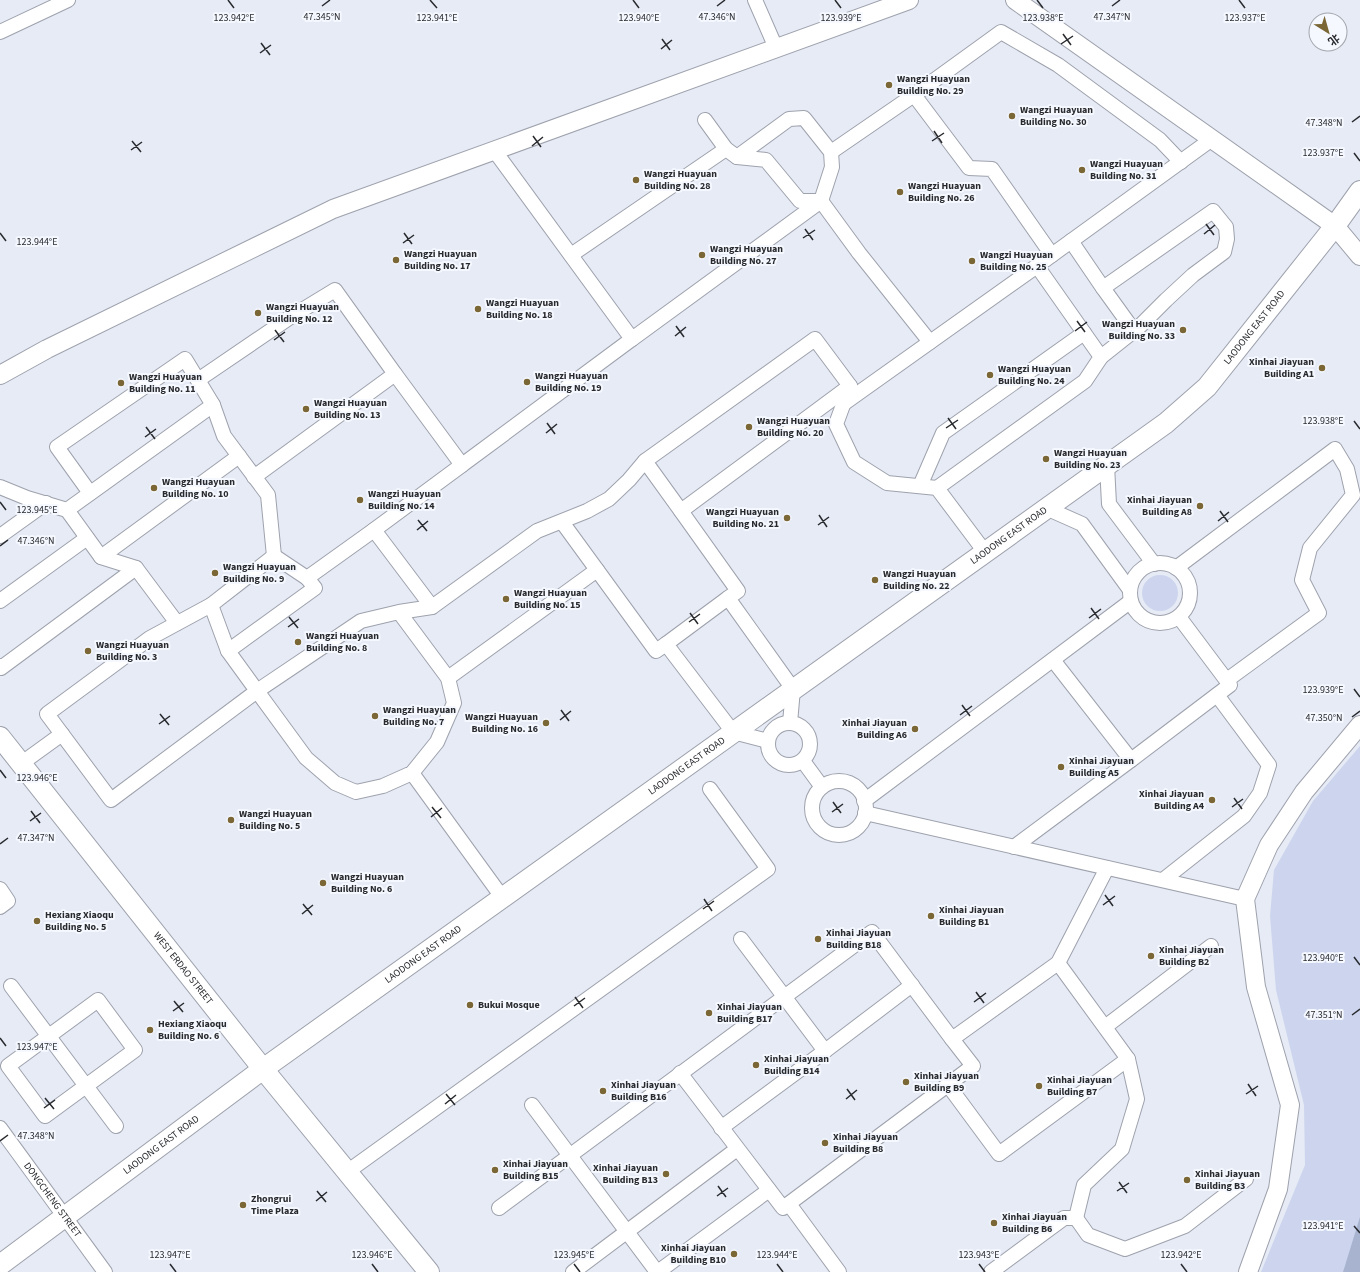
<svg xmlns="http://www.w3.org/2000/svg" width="1360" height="1272" viewBox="0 0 1360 1272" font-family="'Source Sans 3','Noto Sans SC',sans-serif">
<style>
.green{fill:#ccd5ed}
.water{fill:#a8b3d0}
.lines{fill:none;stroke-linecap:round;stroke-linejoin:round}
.minor-casing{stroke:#9ea2ad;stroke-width:16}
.tertiary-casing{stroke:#9ea2ad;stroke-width:20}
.secondary-casing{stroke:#9ea2ad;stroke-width:22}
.minor{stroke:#fff;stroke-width:14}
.tertiary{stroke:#fff;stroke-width:18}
.secondary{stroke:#fff;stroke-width:20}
.ticks{fill:none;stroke:#282a2e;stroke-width:1.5}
.poi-dot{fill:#7a6735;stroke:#f5f8ff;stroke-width:1.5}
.labels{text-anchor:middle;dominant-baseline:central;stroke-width:4;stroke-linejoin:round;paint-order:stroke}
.poi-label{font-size:10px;font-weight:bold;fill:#282a2e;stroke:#f5f8ff;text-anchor:start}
.street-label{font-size:10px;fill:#282a2e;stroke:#f5f8ff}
.ticks-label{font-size:10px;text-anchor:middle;fill:#282a2e;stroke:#f5f8ff;stroke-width:4;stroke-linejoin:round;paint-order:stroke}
</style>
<rect width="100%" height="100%" fill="#e6ebf6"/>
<path class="green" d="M1142 593a18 18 0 1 1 36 0a18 18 0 1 1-36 0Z
M1360,746V1272H1261L1305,1165L1304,1105L1276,990L1270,916L1274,870L1313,801Z"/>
<path class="water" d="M1360,1217V1272H1343Z"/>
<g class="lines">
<defs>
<g id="minor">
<path d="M755,0L776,48"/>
<path d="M0,32L68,0"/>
<path d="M914,95L1001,32L1058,65L1160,140L1181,162"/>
<path d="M705,120L726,149L737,157L766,160L800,201H821L859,253L930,342"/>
<path d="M494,150L632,339L821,201L832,167L831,152L804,118L789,119L737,157"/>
<path d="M831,152L914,95L969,168L992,169L1052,255"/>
<path d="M1071,241L1103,288"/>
<path d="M571,255L726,149"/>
<path d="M1045,260L1212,139"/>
<path d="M1101,357L1140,326L1166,300L1193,275L1224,252L1227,239L1226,227L1213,211L1103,288L1134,331"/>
<path d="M198,380L289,318L335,290L395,374L254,477"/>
<path d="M843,404L1037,266L1101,357L1085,381L937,488"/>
<path d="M645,461L815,339L850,386L836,424L854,462L887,483L937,488L985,552"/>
<path d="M462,465L632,339"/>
<path d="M1107,465L1109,504L1154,564"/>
<path d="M920,486L943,433L1084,333"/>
<path d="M0,487L27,498L67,510L101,557L136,568L177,623"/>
<path d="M90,493L57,447L185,359L213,405L224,436L268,495L274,556"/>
<path d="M1046,508L1082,524L1130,590"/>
<path d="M67,510L213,405"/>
<path d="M681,511L738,591L728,598L793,689L790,723"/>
<path d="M374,530L462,465L395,374"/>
<path d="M0,536L46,503"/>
<path d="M101,557L239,456"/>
<circle cx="1160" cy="593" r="30"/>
<path d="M1176,568L1335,449L1347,469L1353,495L1310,548L1302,580L1319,613L1227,680"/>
<path d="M597,570L656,651L666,644L733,732L768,741"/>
<path d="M0,601L87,538"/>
<path d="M211,605L228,651L257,691L111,800L47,714L150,638Z"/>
<path d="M211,605L274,556L307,578"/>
<path d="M399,612L448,678L454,703L437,742L412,773L383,786L356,792L335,783L306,758L257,691L361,621L399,612L432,607L537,531L587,511L609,499L629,480L645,461L681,511L850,386"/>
<path d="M666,644L728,598"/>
<path d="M228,651L315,588L307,578L374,530L432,607"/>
<path d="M0,666L1,668L136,568"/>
<path d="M448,678L597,570L562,522"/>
<circle cx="789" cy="744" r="21"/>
<path d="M1131,760L1230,685L1179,617"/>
<path d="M803,761L822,787"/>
<path d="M22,763L62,734"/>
<path d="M412,773L502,897"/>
<circle cx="839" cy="808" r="27"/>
<path d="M864,801L1131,601"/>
<path d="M865,813L1245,899"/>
<path d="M1014,847L1131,760L1053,660"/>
<path d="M1163,880L1244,816L1260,793L1269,765L1217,695"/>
<path d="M0,889L8,901L0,907"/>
<path d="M741,939L825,1051L912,985"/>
<path d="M11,986L116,1126"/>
<path d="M98,1000L135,1050L45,1116L8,1066Z"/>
<path d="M1105,1027L1211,946"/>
<path d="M680,1073L783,1208L973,1066L952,1039"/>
<path d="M948,1085L999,1154L1128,1059L1058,963"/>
<path d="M532,1105L657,1272"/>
<path id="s1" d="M0,1128L105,1272"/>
<path d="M721,1128L825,1051"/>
<path d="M347,1172L768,869L710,789"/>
<path d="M789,1204L839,1272"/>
<path d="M499,1208L872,932L952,1039L1058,963L1107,868"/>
<path d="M1076,1218L1088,1235L1125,1249L1185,1226L1246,1179"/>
<path d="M573,1272L737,1149"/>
<path d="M658,1272L769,1190"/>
<path d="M991,1272L1064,1218H1076L1084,1185L1122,1149L1137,1099L1128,1059"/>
</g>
<path id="tertiary" d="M1015,0L1335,226L1360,256
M0,375L47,349L333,209L909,0
M1248,1272L1278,1189L1290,1105L1256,987L1245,899L1269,845L1304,792L1360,725"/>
<g id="secondary">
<path id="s2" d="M0,737L263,1069L429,1272"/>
<path id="s3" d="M0,1265L263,1069L1166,423L1207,387L1335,226L1360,191"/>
</g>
</defs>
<use href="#minor" class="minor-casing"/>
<use href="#tertiary" class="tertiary-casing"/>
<use href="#secondary" class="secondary-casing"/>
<use href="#minor" class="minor"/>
<use href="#tertiary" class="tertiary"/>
<use href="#secondary" class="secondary"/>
</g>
<path class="ticks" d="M228,0L234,8M430,0L437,8M633,0L639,8M835,0L841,8M1037,0L1043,8M1239,0L1245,8M322,6L330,0M717,6L725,0M1112,6L1120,0M1063,34L1071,45M662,39L670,50M261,43L270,55M1061,44L1073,36M661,49L672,40M260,53L271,45M1352,122L1360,116M934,131L942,143M533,136L541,147M132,141L141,152M932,141L944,133M532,146L543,137M131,150L142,142M1354,153L1360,161M1206,224L1214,235M805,229L813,240M0,233L6,241M404,233L412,244M1204,234L1215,225M803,238L815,230M403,243L414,235M1077,321L1085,332M676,326L684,337M275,330L284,342M1075,331L1087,322M675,336L686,327M274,340L285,332M948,418L956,429M1354,421L1360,429M547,423L555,434M146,427L155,439M946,428L958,420M546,433L557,424M145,437L156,429M0,502L6,510M1220,511L1228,522M819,515L827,527M418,520L427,531M1218,521L1229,512M818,525L829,517M417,530L428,521M0,546L8,540M1091,608L1099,619M690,613L698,624M289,617L298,628M1089,618L1101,609M689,622L700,614M288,627L299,619M1354,689L1360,697M962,705L970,716M561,710L569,721M160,714L169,725M960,715L972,706M1352,717L1360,711M560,720L571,711M159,724L170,716M0,770L6,778M1234,798L1242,809M833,802L841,813M432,807L441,818M1232,807L1243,799M31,811L40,823M832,812L843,804M431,817L442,808M30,821L41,813M0,844L8,838M1105,895L1113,906M704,899L712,911M303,904L312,915M1103,905L1115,896M703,909L714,901M302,914L313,905M1354,957L1360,965M976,992L984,1003M575,997L583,1008M174,1001L183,1012M974,1002L986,993M574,1006L585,998M173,1011L184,1003M1352,1015L1360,1009M0,1038L6,1046M1248,1084L1256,1096M847,1089L855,1100M446,1094L455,1105M1246,1094L1258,1086M45,1098L54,1109M846,1099L857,1090M445,1104L456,1095M44,1108L55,1100M0,1141L8,1135M1119,1182L1127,1193M718,1186L726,1197M317,1191L326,1202M1117,1191L1129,1183M717,1196L728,1188M316,1201L327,1192M1354,1226L1360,1233M170,1264L176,1272M372,1264L378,1272M574,1264L580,1272M777,1264L783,1272M979,1264L985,1272M1181,1264L1187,1272"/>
<g class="poi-dot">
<circle cx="889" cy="85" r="4"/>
<circle cx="1012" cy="116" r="4"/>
<circle cx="1082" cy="170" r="4"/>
<circle cx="636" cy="180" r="4"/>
<circle cx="900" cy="192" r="4"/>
<circle cx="702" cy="255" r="4"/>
<circle cx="396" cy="260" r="4"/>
<circle cx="972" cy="261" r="4"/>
<circle cx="478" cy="309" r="4"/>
<circle cx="258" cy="313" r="4"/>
<circle cx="1183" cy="330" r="4"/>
<circle cx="1322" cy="368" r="4"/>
<circle cx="990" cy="375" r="4"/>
<circle cx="527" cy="382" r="4"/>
<circle cx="121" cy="383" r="4"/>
<circle cx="306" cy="409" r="4"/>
<circle cx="749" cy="427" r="4"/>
<circle cx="1046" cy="459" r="4"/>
<circle cx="154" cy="488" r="4"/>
<circle cx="360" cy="500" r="4"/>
<circle cx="1200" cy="506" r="4"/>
<circle cx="787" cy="518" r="4"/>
<circle cx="215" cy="573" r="4"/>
<circle cx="875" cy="580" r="4"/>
<circle cx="506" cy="599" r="4"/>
<circle cx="298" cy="642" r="4"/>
<circle cx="88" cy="651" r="4"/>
<circle cx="375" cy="716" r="4"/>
<circle cx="546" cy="723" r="4"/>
<circle cx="915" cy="729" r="4"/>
<circle cx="1061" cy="767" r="4"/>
<circle cx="1212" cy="800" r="4"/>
<circle cx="231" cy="820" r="4"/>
<circle cx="323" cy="883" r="4"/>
<circle cx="931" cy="916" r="4"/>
<circle cx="37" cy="921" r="4"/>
<circle cx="818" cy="939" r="4"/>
<circle cx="1151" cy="956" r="4"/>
<circle cx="470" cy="1005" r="4"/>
<circle cx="709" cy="1013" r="4"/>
<circle cx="150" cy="1030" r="4"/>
<circle cx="756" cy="1065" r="4"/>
<circle cx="906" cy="1082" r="4"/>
<circle cx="1039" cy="1086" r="4"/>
<circle cx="603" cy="1091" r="4"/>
<circle cx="825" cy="1143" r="4"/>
<circle cx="495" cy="1170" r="4"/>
<circle cx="666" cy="1174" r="4"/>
<circle cx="1187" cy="1180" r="4"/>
<circle cx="243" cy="1205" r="4"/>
<circle cx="994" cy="1223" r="4"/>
<circle cx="734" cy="1254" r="4"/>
</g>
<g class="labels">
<g class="poi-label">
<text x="897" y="79">Wangzi Huayuan<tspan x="897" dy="12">Building No. 29</tspan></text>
<text x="1020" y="110">Wangzi Huayuan<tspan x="1020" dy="12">Building No. 30</tspan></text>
<text x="1090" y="164">Wangzi Huayuan<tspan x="1090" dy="12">Building No. 31</tspan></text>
<text x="644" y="174">Wangzi Huayuan<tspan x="644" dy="12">Building No. 28</tspan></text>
<text x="908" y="186">Wangzi Huayuan<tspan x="908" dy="12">Building No. 26</tspan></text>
<text x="710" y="249">Wangzi Huayuan<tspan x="710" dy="12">Building No. 27</tspan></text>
<text x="404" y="254">Wangzi Huayuan<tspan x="404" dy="12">Building No. 17</tspan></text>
<text x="980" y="255">Wangzi Huayuan<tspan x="980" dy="12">Building No. 25</tspan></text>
<text x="486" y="303">Wangzi Huayuan<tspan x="486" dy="12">Building No. 18</tspan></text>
<text x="266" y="307">Wangzi Huayuan<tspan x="266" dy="12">Building No. 12</tspan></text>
<text x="1175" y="324" text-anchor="end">Wangzi Huayuan<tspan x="1175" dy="12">Building No. 33</tspan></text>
<text x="1314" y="362" text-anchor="end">Xinhai Jiayuan<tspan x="1314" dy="12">Building A1</tspan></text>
<text x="998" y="369">Wangzi Huayuan<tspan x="998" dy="12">Building No. 24</tspan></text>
<text x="535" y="376">Wangzi Huayuan<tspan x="535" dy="12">Building No. 19</tspan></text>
<text x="129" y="377">Wangzi Huayuan<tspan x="129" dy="12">Building No. 11</tspan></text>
<text x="314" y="403">Wangzi Huayuan<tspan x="314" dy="12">Building No. 13</tspan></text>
<text x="757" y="421">Wangzi Huayuan<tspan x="757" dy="12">Building No. 20</tspan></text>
<text x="1054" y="453">Wangzi Huayuan<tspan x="1054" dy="12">Building No. 23</tspan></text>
<text x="162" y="482">Wangzi Huayuan<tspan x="162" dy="12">Building No. 10</tspan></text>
<text x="368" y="494">Wangzi Huayuan<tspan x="368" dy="12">Building No. 14</tspan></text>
<text x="1192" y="500" text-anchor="end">Xinhai Jiayuan<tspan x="1192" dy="12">Building A8</tspan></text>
<text x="779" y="512" text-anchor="end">Wangzi Huayuan<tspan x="779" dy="12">Building No. 21</tspan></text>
<text x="223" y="567">Wangzi Huayuan<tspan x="223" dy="12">Building No. 9</tspan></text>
<text x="883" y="574">Wangzi Huayuan<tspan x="883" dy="12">Building No. 22</tspan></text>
<text x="514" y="593">Wangzi Huayuan<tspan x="514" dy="12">Building No. 15</tspan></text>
<text x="306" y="636">Wangzi Huayuan<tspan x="306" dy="12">Building No. 8</tspan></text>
<text x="96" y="645">Wangzi Huayuan<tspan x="96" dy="12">Building No. 3</tspan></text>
<text x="383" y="710">Wangzi Huayuan<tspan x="383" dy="12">Building No. 7</tspan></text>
<text x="538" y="717" text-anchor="end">Wangzi Huayuan<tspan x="538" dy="12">Building No. 16</tspan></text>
<text x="907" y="723" text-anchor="end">Xinhai Jiayuan<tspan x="907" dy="12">Building A6</tspan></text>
<text x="1069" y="761">Xinhai Jiayuan<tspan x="1069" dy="12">Building A5</tspan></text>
<text x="1204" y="794" text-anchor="end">Xinhai Jiayuan<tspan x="1204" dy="12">Building A4</tspan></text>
<text x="239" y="814">Wangzi Huayuan<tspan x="239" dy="12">Building No. 5</tspan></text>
<text x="331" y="877">Wangzi Huayuan<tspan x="331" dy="12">Building No. 6</tspan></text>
<text x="939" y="910">Xinhai Jiayuan<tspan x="939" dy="12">Building B1</tspan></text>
<text x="45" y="915">Hexiang Xiaoqu<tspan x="45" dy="12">Building No. 5</tspan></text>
<text x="826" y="933">Xinhai Jiayuan<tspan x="826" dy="12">Building B18</tspan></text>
<text x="1159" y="950">Xinhai Jiayuan<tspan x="1159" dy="12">Building B2</tspan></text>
<text x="478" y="1005">Bukui Mosque</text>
<text x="717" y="1007">Xinhai Jiayuan<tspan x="717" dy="12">Building B17</tspan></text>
<text x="158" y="1024">Hexiang Xiaoqu<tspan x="158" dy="12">Building No. 6</tspan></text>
<text x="764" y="1059">Xinhai Jiayuan<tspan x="764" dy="12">Building B14</tspan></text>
<text x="914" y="1076">Xinhai Jiayuan<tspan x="914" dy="12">Building B9</tspan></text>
<text x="1047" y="1080">Xinhai Jiayuan<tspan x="1047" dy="12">Building B7</tspan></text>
<text x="611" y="1085">Xinhai Jiayuan<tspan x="611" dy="12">Building B16</tspan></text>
<text x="833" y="1137">Xinhai Jiayuan<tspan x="833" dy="12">Building B8</tspan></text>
<text x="503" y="1164">Xinhai Jiayuan<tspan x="503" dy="12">Building B15</tspan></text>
<text x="658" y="1168" text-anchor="end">Xinhai Jiayuan<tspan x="658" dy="12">Building B13</tspan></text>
<text x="1195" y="1174">Xinhai Jiayuan<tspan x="1195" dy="12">Building B3</tspan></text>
<text x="251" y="1199">Zhongrui<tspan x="251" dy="12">Time Plaza</tspan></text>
<text x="1002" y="1217">Xinhai Jiayuan<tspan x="1002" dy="12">Building B6</tspan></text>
<text x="726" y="1248" text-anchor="end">Xinhai Jiayuan<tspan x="726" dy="12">Building B10</tspan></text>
</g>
<g class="street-label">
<text stroke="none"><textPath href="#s3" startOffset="1569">LAODONG EAST ROAD</textPath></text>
<text stroke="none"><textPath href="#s3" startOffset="1245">LAODONG EAST ROAD</textPath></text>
<text stroke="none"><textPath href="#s3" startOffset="849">LAODONG EAST ROAD</textPath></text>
<text stroke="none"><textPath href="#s3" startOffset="525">LAODONG EAST ROAD</textPath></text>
<text stroke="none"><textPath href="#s2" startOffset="295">WEST ERDAO STREET</textPath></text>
<text stroke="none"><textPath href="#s3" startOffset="201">LAODONG EAST ROAD</textPath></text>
<text stroke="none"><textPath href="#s1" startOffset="89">DONGCHENG STREET</textPath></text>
</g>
</g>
<g class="ticks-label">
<text x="322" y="20">47.345°N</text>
<text x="717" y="20">47.346°N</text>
<text x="1112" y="20">47.347°N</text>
<text x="234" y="21">123.942°E</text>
<text x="437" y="21">123.941°E</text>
<text x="639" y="21">123.940°E</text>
<text x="841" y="21">123.939°E</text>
<text x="1245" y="21">123.937°E</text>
<text x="1043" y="21">123.938°E</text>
<text x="1324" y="126">47.348°N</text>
<text x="1323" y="156">123.937°E</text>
<text x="37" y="245">123.944°E</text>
<text x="1323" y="424">123.938°E</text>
<text x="37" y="513">123.945°E</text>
<text x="36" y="544">47.346°N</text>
<text x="1323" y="693">123.939°E</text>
<text x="1324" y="721">47.350°N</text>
<text x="37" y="781">123.946°E</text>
<text x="36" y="841">47.347°N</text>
<text x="1323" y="961">123.940°E</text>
<text x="1324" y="1018">47.351°N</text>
<text x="37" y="1050">123.947°E</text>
<text x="36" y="1139">47.348°N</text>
<text x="1323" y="1229">123.941°E</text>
<text x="170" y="1258">123.947°E</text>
<text x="372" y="1258">123.946°E</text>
<text x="574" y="1258">123.945°E</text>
<text x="777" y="1258">123.944°E</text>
<text x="979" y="1258">123.943°E</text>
<text x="1181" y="1258">123.942°E</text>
</g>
<g transform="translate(1328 32) rotate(143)"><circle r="19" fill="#f5f8ff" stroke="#a3a6ab"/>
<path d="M0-3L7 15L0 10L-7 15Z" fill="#7a6735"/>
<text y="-6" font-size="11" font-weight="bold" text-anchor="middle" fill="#282a2e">北</text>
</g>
</svg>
